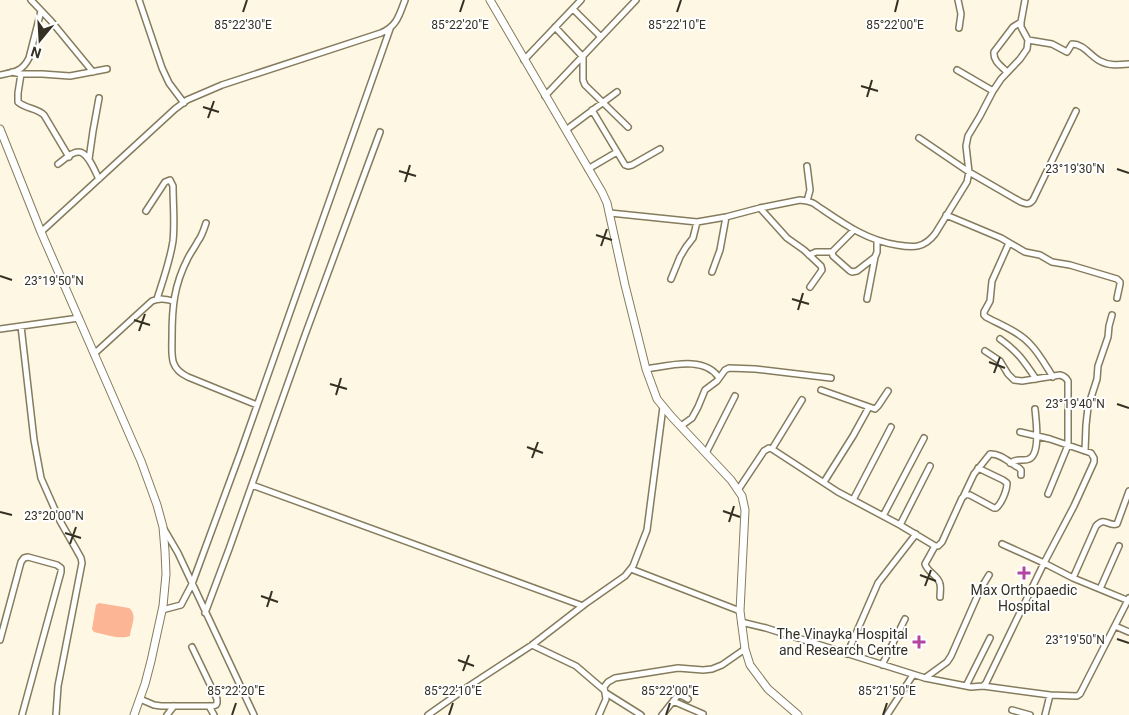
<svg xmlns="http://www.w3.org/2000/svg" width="1129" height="715" viewBox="0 0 1129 715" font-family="Roboto,sans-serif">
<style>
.green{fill:#fcb595}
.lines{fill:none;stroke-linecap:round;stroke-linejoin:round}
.minor-casing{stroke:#857c5d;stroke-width:8}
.major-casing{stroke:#857c5d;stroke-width:9}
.minor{stroke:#fff;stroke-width:5}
.major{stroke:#fff;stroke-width:7}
.ticks{fill:none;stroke:#343023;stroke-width:2}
.poi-dot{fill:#b345a2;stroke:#fff;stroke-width:2}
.labels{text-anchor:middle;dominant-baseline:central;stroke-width:4;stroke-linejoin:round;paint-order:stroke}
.poi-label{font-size:14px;fill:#343023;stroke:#fff}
.ticks-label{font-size:12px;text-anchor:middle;fill:#343023;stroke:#fff;stroke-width:4;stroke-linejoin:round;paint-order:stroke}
</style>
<rect width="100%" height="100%" fill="#fef7e3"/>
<path class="green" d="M99,603L129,608C138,615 131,626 130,636C120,640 104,634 94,632L92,629L96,605Z"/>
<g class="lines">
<defs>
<path id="minor" d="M31,0L51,21L93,72
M139,0L162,68L169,83L184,103
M958,0L961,14L959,28
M573,9L601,37
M555,27L583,57V80L585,85L628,127
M1028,40L1052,44L1067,52L1072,44C1084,44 1090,56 1100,61C1109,66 1119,65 1129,64
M524,60L581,0
M957,70L993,91
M12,72L21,74H42L70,76L107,69
M1007,72C1001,66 993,61 994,52L1013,27L1021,22
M21,74L18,93V102C26,109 37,108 44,115L69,157
M0,75C14,72 22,72 29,58L41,11
M545,96L636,0
M592,110L625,165L628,166L632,165L660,149
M566,130L617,92
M919,138L969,172L1021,202C1026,204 1029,205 1033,200L1076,111
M89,159L93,131L99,98
M58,164C64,160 71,152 78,152C88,151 95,172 99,179
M588,169L617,152
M807,201L810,190L807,166
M760,208L787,238L804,250L821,266L822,270L810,287
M146,211L165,182L170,180L173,186C173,204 175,223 173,241C170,261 163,280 157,299
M610,213L697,222L726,217L760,208L800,200L807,201L813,203C840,221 864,240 897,245C914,248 924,248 935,234L967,182L969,172L966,146L968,136L980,116L993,91L1001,79L1020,59L1027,49L1028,40L1021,27V22L1025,0
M946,215L1001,238L1025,252L1040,255L1052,262L1070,265L1117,279L1120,282V284L1117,298
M206,223C204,229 202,236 198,241C195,247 191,252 188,258C174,285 172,307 172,337C172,356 169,368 188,377L257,405
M854,230L832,252L833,256L850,271L852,272L857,271L875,257L877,252V241
M41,232L175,109L187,100L222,85L381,33C397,26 399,16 405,0
M1009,243L992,281L990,301L984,312V315L986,317C1001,325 1019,332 1030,344C1039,353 1046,366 1053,377
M809,255L816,252H832
M712,272L720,250L726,217
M671,279L680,257L686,247L693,238L697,222
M867,299L875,257
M21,326L34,440L41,478L60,521L76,549L81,558L82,563L58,686L56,715
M0,329L79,318
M1000,339C1018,352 1024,361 1036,379
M985,351L1000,361L1008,374L1014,380L1022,381L1060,375C1064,376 1066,377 1068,381V445L1048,494
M94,354L152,301C160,298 165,299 173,301
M646,369C668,366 705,355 719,378
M821,390L875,409L878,406L888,391
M681,426L692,418L698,407L705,390L717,381L725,370L729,368L755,369L831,378
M772,449L802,400
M1085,451L1086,425L1088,407L1097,379L1098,366L1108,337L1109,326L1112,315
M706,453L735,396
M1010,463C1019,457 1023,462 1029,459C1041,454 1036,420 1035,409
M824,482L853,436L869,407
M252,485L583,606
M738,490L764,451L769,448L772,449L838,492L900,525L935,546H938L942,542L962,498C965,495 966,494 970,495L994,508H996C1002,503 1007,490 1007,483L1003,480L978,468
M964,495L974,474L990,454C1000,453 1010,463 1019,468L1021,470V475
M853,500L891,427
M883,516L924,438
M900,525L930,466
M164,529L178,553L254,715
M1002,544L1044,563L1073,578L1129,601
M935,546L925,564C928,573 938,575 940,584C941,588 940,593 940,597
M631,569L740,611
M1073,578L1096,526C1105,516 1108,527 1117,524L1129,491
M1100,589L1119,546
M162,610L181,605L192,584L241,451L390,29
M205,613L229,549L305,335L380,132
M741,622L766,628L925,678L971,687L983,686L986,683L1044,563L1074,506L1094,462V458L1091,453L1050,439L1020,432
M1115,626L1129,632
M0,640L21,562L24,558L28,557L57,565L61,568V572L22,715
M532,645L576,666L604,690
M847,654L878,583L916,534
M882,665L905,619
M925,678L947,662L951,656L980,590L989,575
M966,686L990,638
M983,686L1050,695L1077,696L1080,694L1129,598
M606,693L641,715
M140,699L154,705L161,706H213L216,705L217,703V699L192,647
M673,701L703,714
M209,706L214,715
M1012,710L1030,715
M167,715L174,706
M428,715L469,686L532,645L585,604L625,576L633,566L647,530L663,407
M599,715L606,699L604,687L608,682L615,678L678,668L703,670L712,669L722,665L745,649
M662,715L678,695L683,696L688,699
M887,715L913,675
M1045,715L1050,695"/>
<path id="major" d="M490,0L602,192L607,203L625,285L646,369L657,399L671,416L731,480L742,496L745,510L740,611L745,649L750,665L768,689L798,715
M0,129L41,232L141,461L157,505L163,527L165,551L166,574L163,606L151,661L145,684L134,715"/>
</defs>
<use href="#minor" class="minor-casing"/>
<use href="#major" class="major-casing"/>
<use href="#minor" class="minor"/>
<use href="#major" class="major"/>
</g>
<path class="ticks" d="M243,12L247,0M460,12L464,0M677,12L681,0M895,12L898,0M861,86L878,91M867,97L872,80M203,107L219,112M208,118L214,101M1117,169L1129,173M399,171L416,176M405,182L410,165M596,235L612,240M601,246L607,229M0,276L12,280M792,299L809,304M798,310L803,293M134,320L150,325M139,331L145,314M989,362L1005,368M994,373L1000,357M330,384L347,389M336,395L341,378M1117,404L1129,408M527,447L543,453M532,458L538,442M723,511L740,517M0,512L12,515M729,522L734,506M65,533L81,538M70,544L76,527M920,575L936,581M925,586L931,570M261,596L278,602M267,607L272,591M1117,639L1129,643M458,660L474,666M463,671L469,655M232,715L236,703M449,715L453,703M666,715L670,703M883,715L887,703"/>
<g class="poi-dot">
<path d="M1021.5 565.5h5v5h5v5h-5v5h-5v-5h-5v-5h5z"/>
<path d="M916.5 634.5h5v5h5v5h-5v5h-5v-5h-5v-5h5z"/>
</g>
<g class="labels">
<g class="poi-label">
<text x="1024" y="590">Max Orthopaedic<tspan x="1024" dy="16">Hospital</tspan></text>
<text x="908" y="634" text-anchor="end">The Vinayka Hospital<tspan x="908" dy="16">and Research Centre</tspan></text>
</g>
</g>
<g class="ticks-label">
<text x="243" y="29">85°22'30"E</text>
<text x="460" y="29">85°22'20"E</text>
<text x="677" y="29">85°22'10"E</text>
<text x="895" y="29">85°22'00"E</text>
<text x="1075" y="173">23°19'30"N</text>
<text x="54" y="285">23°19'50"N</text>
<text x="1075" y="408">23°19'40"N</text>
<text x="54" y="520">23°20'00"N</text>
<text x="1075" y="644">23°19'50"N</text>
<text x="236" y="695">85°22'20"E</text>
<text x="453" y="695">85°22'10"E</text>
<text x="670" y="695">85°22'00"E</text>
<text x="887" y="695">85°21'50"E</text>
</g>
<g transform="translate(40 40) rotate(198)" stroke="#ffffff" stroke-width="4" paint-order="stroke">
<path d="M0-4L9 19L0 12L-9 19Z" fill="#343023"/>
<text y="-8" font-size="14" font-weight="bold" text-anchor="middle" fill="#343023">N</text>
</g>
</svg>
